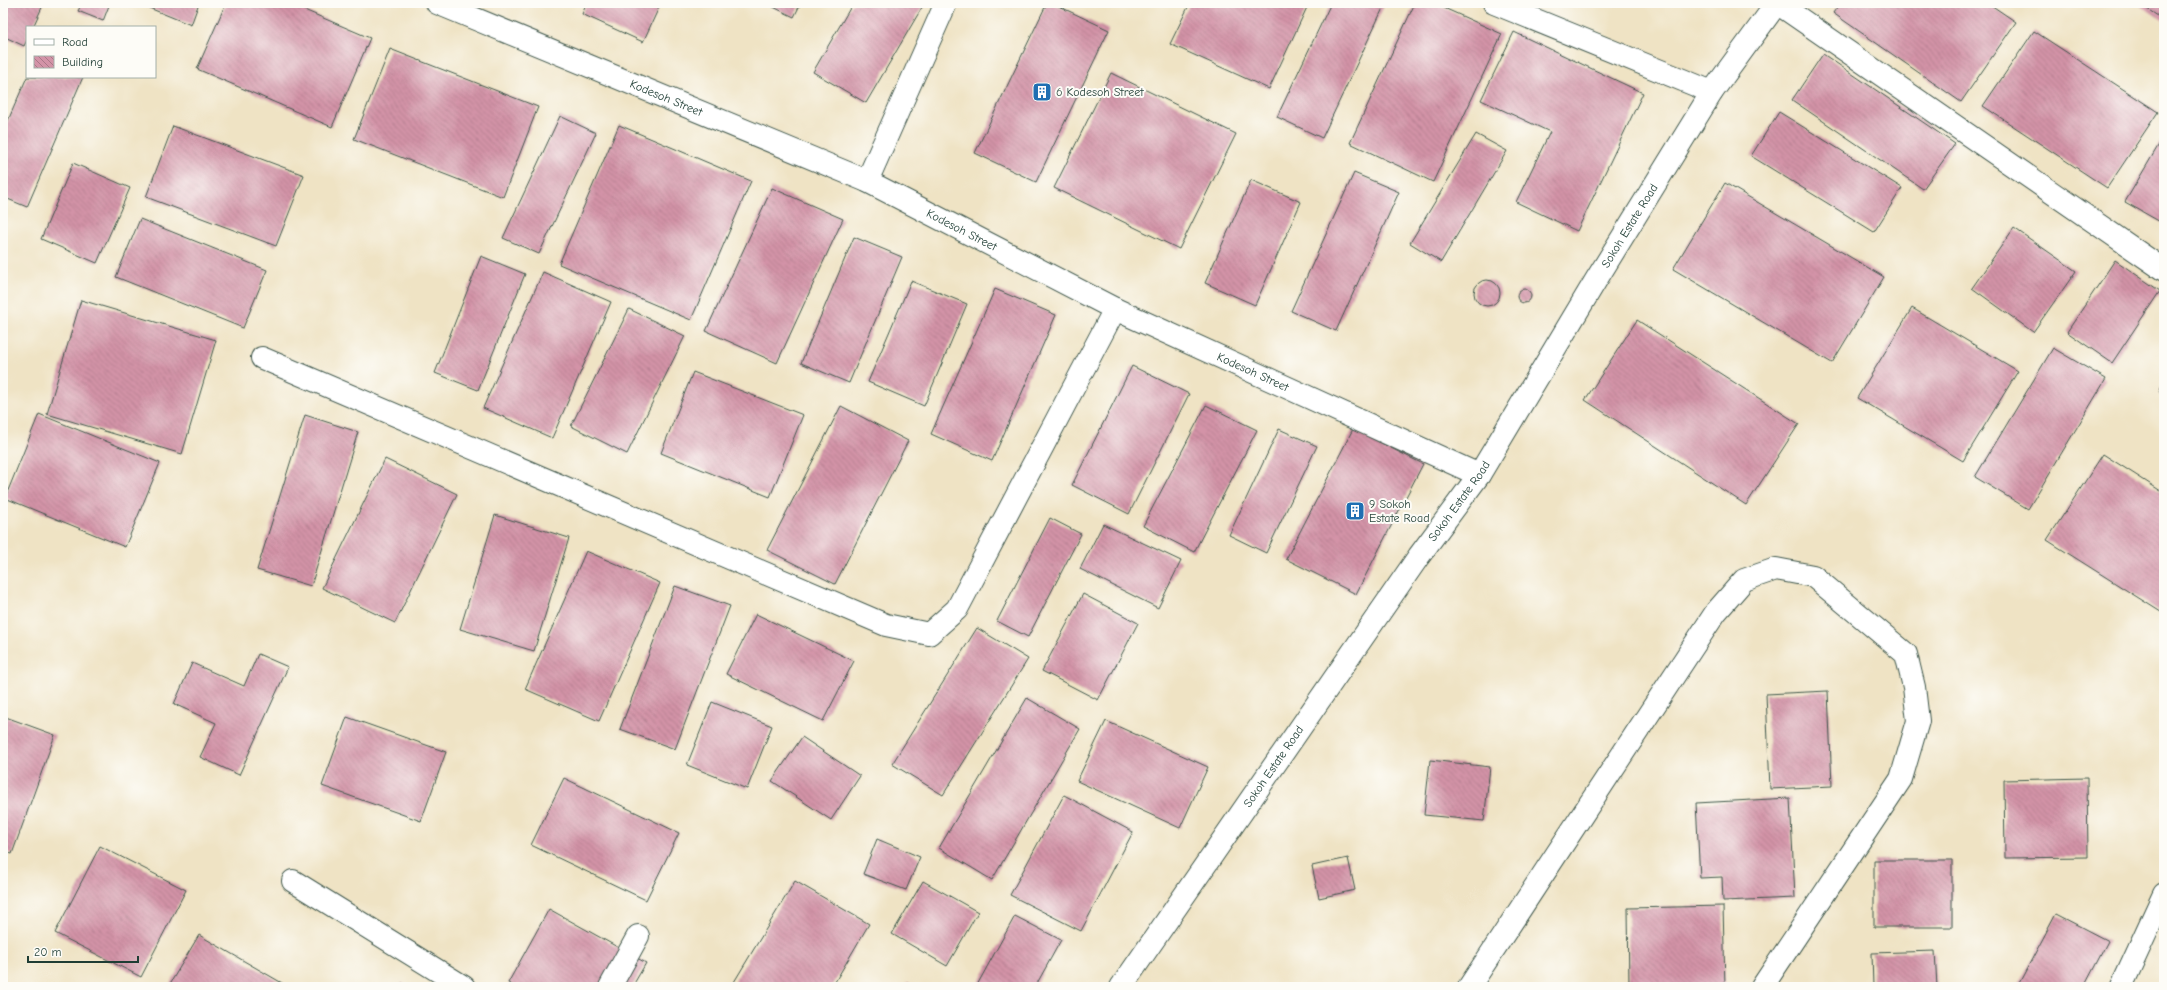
<svg xmlns="http://www.w3.org/2000/svg" width="2167" height="990" viewBox="0 0 2167 990" font-family="'Comic Neue',sans-serif">
<style>
.building{fill:url(#building-back-hatch)}
.lines{fill:none;stroke-linecap:round;stroke-linejoin:round}
.minor-casing{stroke:#3e564a;stroke-width:24}
.minor{stroke:#fff;stroke-width:22}
.labels{text-anchor:middle;dominant-baseline:central;stroke-width:4;stroke-linejoin:round;paint-order:stroke}
.poi-label{font-size:12px;fill:#1f3d34;stroke:#fdfcf7;text-anchor:start}
.street-label{font-size:12px;fill:#1f3d34;stroke:#fdfcf7}
</style>
<defs>
<pattern id="building-back-hatch" width="6" height="6" patternUnits="userSpaceOnUse"><rect width="6" height="6" fill="#d393a7"/><path d="M-1 5l2 2M0 0l6 6M5-1l2 2" fill="none" stroke="#ab7989"/></pattern>
</defs>
<rect width="100%" height="100%" fill="#fdfcf7"/>
<filter id="ink" filterUnits="userSpaceOnUse"><feTurbulence type="fractalNoise" baseFrequency=".025" numOctaves="2"/><feDisplacementMap in="SourceGraphic" scale="8" xChannelSelector="R" yChannelSelector="G"/><feConvolveMatrix kernelMatrix="1 2 1 2 8 2 1 2 1" color-interpolation-filters="sRGB"/></filter>
<filter id="wash" filterUnits="userSpaceOnUse"><feTurbulence type="fractalNoise" baseFrequency=".012" numOctaves="4" result="noise"/><feDisplacementMap in="SourceGraphic" scale="16" xChannelSelector="R" yChannelSelector="G"/><feGaussianBlur stdDeviation="0.9" result="paint"/><feColorMatrix in="noise" values="0 0 0 0 0 0 0 0 0 0 0 0 0 0 0 0 0 1.4 0 .05"/><feComposite in="paint" operator="in"/></filter>
<g filter="url(#wash)">
<rect width="100%" height="100%" fill="#efe3c4"/>
<g id="blocks">
<path class="building" d="M3,3H44L33,27H27V40L24,46L3,36Z
M82,3H110L103,21L78,11Z
M137,3H199L191,25Z
M226,3H288L370,38L332,127L197,69Z
M587,3H661L643,42L582,14Z
M765,3H801L794,17Z
M853,3L924,4L866,103L813,72Z
M1047,3H1052L1109,30L1036,182L975,153Z
M1190,3H1309L1269,89L1170,44Z
M1331,3H1377L1384,6L1322,138L1277,117Z
M1415,3H1433L1502,34L1433,182L1350,143Z
M1840,3H1988L2016,22L1961,102L1833,13Z
M2138,3H2164V20Z
M2034,31L2158,112L2107,188L1983,106Z
M1514,32L1643,93L1577,231L1516,202L1550,132L1481,100Z
M390,49L538,107L503,197L354,139Z
M1823,54L1955,144L1923,189L1792,100Z
M1111,73L1236,134L1179,249L1054,188Z
M27,77H83L27,207L3,197V132Z
M1779,112L1902,188L1874,232L1751,156Z
M560,116L596,133L539,254L503,238Z
M619,125L751,181L691,320L559,264Z
M173,126L304,175L276,246L146,197Z
M1476,134L1507,151L1441,262L1410,243Z
M2164,136V224L2125,202Z
M73,163L130,188L97,263L41,239Z
M1354,173L1399,192L1336,331L1291,311Z
M1251,180L1301,202L1255,305L1205,283Z
M1725,183L1884,277L1832,363L1673,269Z
M772,188L843,219L777,363L706,331Z
M140,219L267,270L243,328L116,277Z
M2014,228L2076,271L2033,332L1972,288Z
M854,237L902,257L849,383L801,363Z
M481,256L525,274L478,390L435,373Z
M2115,260L2160,291L2112,363L2067,332Z
M543,272L611,302L552,438L483,408Z
M1474 293a13 13 0 1 1 26 0a13 13 0 1 1-26 0Z
M911,281L967,304L924,406L868,382Z
M1517 296a7 7 0 1 1 14 0a7 7 0 1 1-14 0Z
M995,289L1056,315L992,461L931,434Z
M81,300L216,340L182,454L47,414Z
M1912,308L2018,371L1963,461L1857,398Z
M629,309L685,336L627,454L571,426Z
M1637,320L1799,424L1746,505L1585,400Z
M2053,348L2106,379L2028,509L1975,477Z
M1132,366L1189,394L1129,514L1072,485Z
M693,372L803,415L770,497L661,453Z
M2164,380V395L2159,392Z
M1206,405L1257,430L1194,552L1143,526Z
M841,406L908,441L835,584L767,550Z
M39,414L160,463L125,547L5,498Z
M305,415L358,432L311,586L257,570Z
M1279,429L1317,446L1266,553L1229,535Z
M1353,429L1423,464L1356,594L1286,559Z
M2103,454L2164,493V614L2047,540Z
M385,459L457,494L395,623L322,588Z
M495,515L569,538L534,651L460,629Z
M1050,518L1081,534L1028,637L997,621Z
M1103,524L1181,561L1158,608L1080,569Z
M586,551L660,583L599,721L525,689Z
M675,586L730,606L675,749L620,729Z
M1083,594L1138,623L1098,700L1042,671Z
M756,614L854,661L823,721L726,674Z
M977,628L1028,659L943,795L892,764Z
M258,654L288,667L239,775L200,757L216,723L174,704L192,663L244,686Z
M1828,691L1832,786L1770,789L1766,694Z
M1027,698L1080,729L992,880L939,848Z
M712,702L772,726L747,789L687,765Z
M3,716L55,735L12,854L3,851Z
M347,717L446,752L421,821L322,786Z
M1106,721L1208,767L1180,828L1077,781Z
M802,737L860,776L831,820L772,781Z
M1430,760L1490,767L1484,821L1424,815Z
M564,778L679,833L646,900L531,845Z
M2087,778L2088,857L2005,858L2004,780Z
M1064,795L1133,832L1081,931L1010,895Z
M1790,798L1795,898L1723,901L1722,877L1700,878L1696,803Z
M877,839L920,857L906,890L863,874Z
M100,846L186,890L141,977L55,933Z
M1348,858L1355,890L1319,898L1312,866Z
M1874,860H1952V927H1874Z
M795,881L869,924L832,987H731Z
M923,881L978,912L947,966L892,934Z
M1723,906L1725,987H1629L1628,908Z
M549,909L646,963L632,987H516L508,983Z
M2056,914L2108,941L2084,987H2017Z
M1015,916L1061,940L1035,987H976Z
M199,935L289,987H168Z
M1935,951L1937,987H1873L1872,953Z
M907,982L917,987H904Z
M402,983L410,987H399Z"/>
</g>
</g>
<g filter="url(#ink)">
<use href="#blocks" fill-opacity="0" stroke="#3e564a" stroke-width="1"/>
<g class="lines">
<defs>
<g id="minor">
<path id="s1" d="M437,3L867,181L1115,309L1479,475"/>
<path d="M1494,3L1712,92"/>
<path d="M1777,3L2164,270"/>
<path d="M867,181L946,3"/>
<path d="M262,358L886,625L929,634L957,609L1115,309"/>
<path d="M293,881L464,987"/>
<path d="M610,987L638,936"/>
<path id="s2" d="M1121,987L1419,556L1479,475L1596,280L1712,92L1777,3"/>
<path d="M1469,987L1716,612L1744,580L1776,569L1813,576L1906,654L1914,687L1918,721L1901,779L1762,987"/>
<path d="M2121,987L2164,894"/>
</g>
</defs>
<use href="#minor" class="minor-casing"/>
<use href="#minor" class="minor"/>
</g>
</g>
<defs>
<symbol id="building-square" viewBox="-11 -11 22 22"><rect x="-9" y="-9" width="18" height="18" rx="4" fill="#1f6fb2" stroke="#fdfcf7"/><path d="M-4-6H4V6H1V3H-1V6H-4ZM-2.5-4.3h1.7v1.8h-1.7ZM.8-4.3h1.7v1.8H.8ZM-2.5-1h1.7V.8h-1.7ZM.8-1h1.7V.8H.8Z" fill="#fff"/></symbol>
</defs>
<g fill-rule="evenodd">
<use href="#building-square" x="1031" y="81" width="22" height="22"/>
<use href="#building-square" x="1344" y="500" width="22" height="22"/>
</g>
<g class="labels">
<g class="poi-label">
<text x="1056" y="92">6 Kodesoh Street</text>
<text x="1369" y="504">9 Sokoh<tspan x="1369" dy="14">Estate Road</tspan></text>
</g>
<g class="street-label">
<text stroke="none"><textPath href="#s1" startOffset="248">Kodesoh Street</textPath></text>
<text stroke="none"><textPath href="#s2" startOffset="916">Sokoh Estate Road</textPath></text>
<text stroke="none"><textPath href="#s1" startOffset="572">Kodesoh Street</textPath></text>
<text stroke="none"><textPath href="#s1" startOffset="896">Kodesoh Street</textPath></text>
<text stroke="none"><textPath href="#s2" startOffset="592">Sokoh Estate Road</textPath></text>
<text stroke="none"><textPath href="#s2" startOffset="268">Sokoh Estate Road</textPath></text>
</g>
</g>
<rect width="2167" height="990" fill="none" stroke="#fdfcf7" stroke-width="16"/>
<rect x="26" y="26" width="130" height="52" fill="#fdfcf7" stroke="#a4b0a9"/>
<rect x="34" y="39" width="20" height="6" fill="#ffffff" stroke="#a4b0a9"/>
<text x="62" y="46" font-size="12" fill="#1f3d34">Road</text>
<rect x="34" y="56" width="20" height="12" fill="url(#building-back-hatch)" stroke="#a4b0a9"/>
<text x="62" y="66" font-size="12" fill="#1f3d34">Building</text>
<path d="M28 956v6h110v-6" fill="none" stroke="#1f3d34" stroke-width="2"/>
<text x="34" y="956" font-size="12" fill="#1f3d34" stroke="#fdfcf7" stroke-width="3" paint-order="stroke">20 m</text>
</svg>
